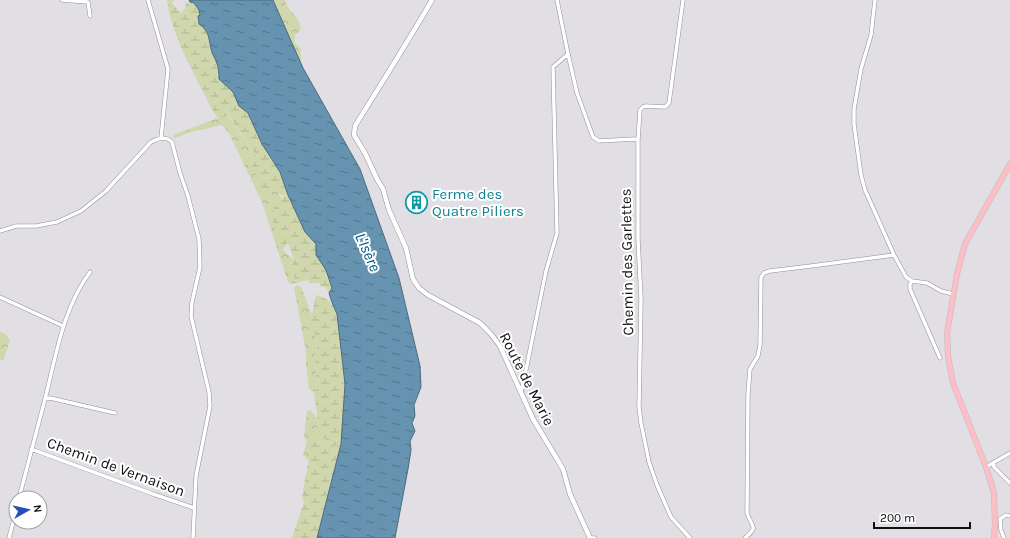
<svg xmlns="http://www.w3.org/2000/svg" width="1010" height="538" viewBox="0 0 1010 538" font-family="Karla,sans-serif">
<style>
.forest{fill:url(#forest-crowns)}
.wetland{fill:url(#wetland-marsh)}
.water{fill:url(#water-ripples);stroke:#4b6b80}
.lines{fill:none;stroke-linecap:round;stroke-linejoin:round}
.street-casing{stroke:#939095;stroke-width:4.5}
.secondary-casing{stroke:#939095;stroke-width:5.5}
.primary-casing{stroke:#bcbcbc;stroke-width:6}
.street{stroke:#fff;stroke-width:3.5}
.secondary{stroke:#fff;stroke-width:4.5}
.primary{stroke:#fdbfc7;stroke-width:5}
.labels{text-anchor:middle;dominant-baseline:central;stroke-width:4;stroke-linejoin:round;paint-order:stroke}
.culture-label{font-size:15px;fill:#0d838f;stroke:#fff;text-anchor:start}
.street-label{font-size:15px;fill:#0f0e10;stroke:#fff}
.water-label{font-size:16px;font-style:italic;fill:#005a81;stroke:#fff}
</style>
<defs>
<pattern id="forest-crowns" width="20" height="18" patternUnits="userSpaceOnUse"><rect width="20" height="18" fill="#d0d7ad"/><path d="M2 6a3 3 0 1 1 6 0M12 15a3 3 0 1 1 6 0" fill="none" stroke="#b1b794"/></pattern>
<pattern id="wetland-marsh" width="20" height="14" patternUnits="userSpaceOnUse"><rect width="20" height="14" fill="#d0d7ad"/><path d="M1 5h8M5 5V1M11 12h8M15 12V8" fill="none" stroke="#b1b794"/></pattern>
<pattern id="water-ripples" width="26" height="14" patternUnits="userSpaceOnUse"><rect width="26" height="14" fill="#6593b0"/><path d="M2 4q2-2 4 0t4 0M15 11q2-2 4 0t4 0" fill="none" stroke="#52768e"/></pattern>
</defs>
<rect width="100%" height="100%" fill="#e1dee4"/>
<path class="forest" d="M273,0H285C288,11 293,11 298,20C299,23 300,27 301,30L295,35V43L301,49V64Z
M228,116L257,157L247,155L262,179L263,184L277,191L281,198L283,250L294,260L291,267L296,283L291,284L288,282L262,202L229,133L222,125L191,132L175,138L173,135L218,118Z
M298,285L301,287L312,315L317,347L315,359L317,390L314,392L309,389L306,364V352L294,287Z
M0,332L5,334L10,340L3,361L0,360Z
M310,410L317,418L318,436L336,444L337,447L313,441L309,461L303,455L307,441L304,437L307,411Z"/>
<path class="wetland" d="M167,0H174L172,3L181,13L185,9L186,3L190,2L194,3L199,10L203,27L209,35L212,50L219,67V79L233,92L240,106L248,113L262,144L280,172L288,195C281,197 280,194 275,190L264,192L261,187L263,184L262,179L256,175L247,155L257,157L229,116L218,118L211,108C195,72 172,39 167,0Z
M289,195L305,232L316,244V255L326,270L332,288L329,293L325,286L321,287L319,283H309L308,280L296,283L291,267L294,260L288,242L283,250L271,215L275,206L280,203L281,198Z
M316,295C328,298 333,303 337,314L345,384L341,444L317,538H292L304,502L302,497L312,441L337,447L336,444L318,436L317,414L314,392L317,390L315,359L317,347L312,315Z"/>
<path class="water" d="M189,0H273L303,68L360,169L399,278L420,366L421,387L414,405L415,416L412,423L415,431L410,441L411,450L408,469L395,538H317L341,444L345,384L337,314C334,307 331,301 329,293L332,288L326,270L316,255V244L305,232L288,195L280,172L262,144L248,113L239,106L233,92L219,79C219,65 217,64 212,52C208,40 211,32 199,24L198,16L200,15L199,10L194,3L190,2Z"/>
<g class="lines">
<defs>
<path id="street" d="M62,0L88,2L90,16
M148,0L168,69L161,138
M557,0L568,54L577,93L593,137L599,141L634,139L638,140
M683,0L669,103L665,107L646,106L643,107L640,110L638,140V239L641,299L639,407L641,423L649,462L657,485L671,517L690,538
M875,0L871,35L861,69L854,109V124L861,175L865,190L894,255L906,277L912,281L927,283L941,291L953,294
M0,231L16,226H36L57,222L81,211L106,191L151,142C158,138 166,136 172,142L180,173L188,196L199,239L200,267L192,302L191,316L209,392L210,406L196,476L193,538
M912,281L910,284V289L940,358
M0,297L63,326
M521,392L527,365L546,271L557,233L553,67L568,54
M45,399C56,356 63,308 90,272
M31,449L153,494L194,508
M993,463L994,467L1010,483
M986,467L1010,453
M19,498L45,399L50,398L115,413
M9,538L16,511
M592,538H595
M745,538C759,526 752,528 747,513L748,394L750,369L758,356L760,345L761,277L764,273L770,271L811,266L894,255
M1004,538L1001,530L1000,519L1006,515L1010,516"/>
<path id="secondary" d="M432,0C407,43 381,84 355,126L354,135L365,153L377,179L383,189L389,210L406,248L413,279L419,288L428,295L480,323L491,334L500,346L533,419L563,469L570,494L590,538"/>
<path id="primary" d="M994,538L995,523L994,493L986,467L953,383L948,356L947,333L957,274L965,244L1010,164"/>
</defs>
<use href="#street" class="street-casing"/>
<use href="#secondary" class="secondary-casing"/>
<use href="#primary" class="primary-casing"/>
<use href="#street" class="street"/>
<use href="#secondary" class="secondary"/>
<use href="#primary" class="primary"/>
</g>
<defs>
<symbol id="building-ring" viewBox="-11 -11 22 22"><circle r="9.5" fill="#fff" stroke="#0f9aa8" stroke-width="1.5"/><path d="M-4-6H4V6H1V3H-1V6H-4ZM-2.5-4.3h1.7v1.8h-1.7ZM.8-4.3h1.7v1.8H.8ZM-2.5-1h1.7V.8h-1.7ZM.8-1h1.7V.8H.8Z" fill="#0f9aa8"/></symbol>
</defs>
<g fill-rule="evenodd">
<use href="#building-ring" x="404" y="190" width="25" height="25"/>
</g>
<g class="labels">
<g class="culture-label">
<text x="432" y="194">Ferme des<tspan x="432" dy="17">Quatre Piliers</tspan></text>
</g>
<g class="street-label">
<text transform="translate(627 262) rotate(-91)">Chemin des Garlettes</text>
<text transform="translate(527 379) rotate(63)">Route de Marie</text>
<text transform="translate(116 467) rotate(20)">Chemin de Vernaison</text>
</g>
<g class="water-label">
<text transform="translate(368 252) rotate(66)">L'Isère</text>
</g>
</g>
<g transform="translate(28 510) rotate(82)"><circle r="19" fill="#ffffff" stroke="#9f9f9f"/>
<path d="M0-3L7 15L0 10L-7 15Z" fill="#244cba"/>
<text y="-6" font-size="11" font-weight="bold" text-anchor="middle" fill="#0f0e10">N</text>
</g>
<path d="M874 522v6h96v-6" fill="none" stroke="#0f0e10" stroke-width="2"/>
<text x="880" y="522" font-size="12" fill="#0f0e10" stroke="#ffffff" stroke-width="3" paint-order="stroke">200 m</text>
</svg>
